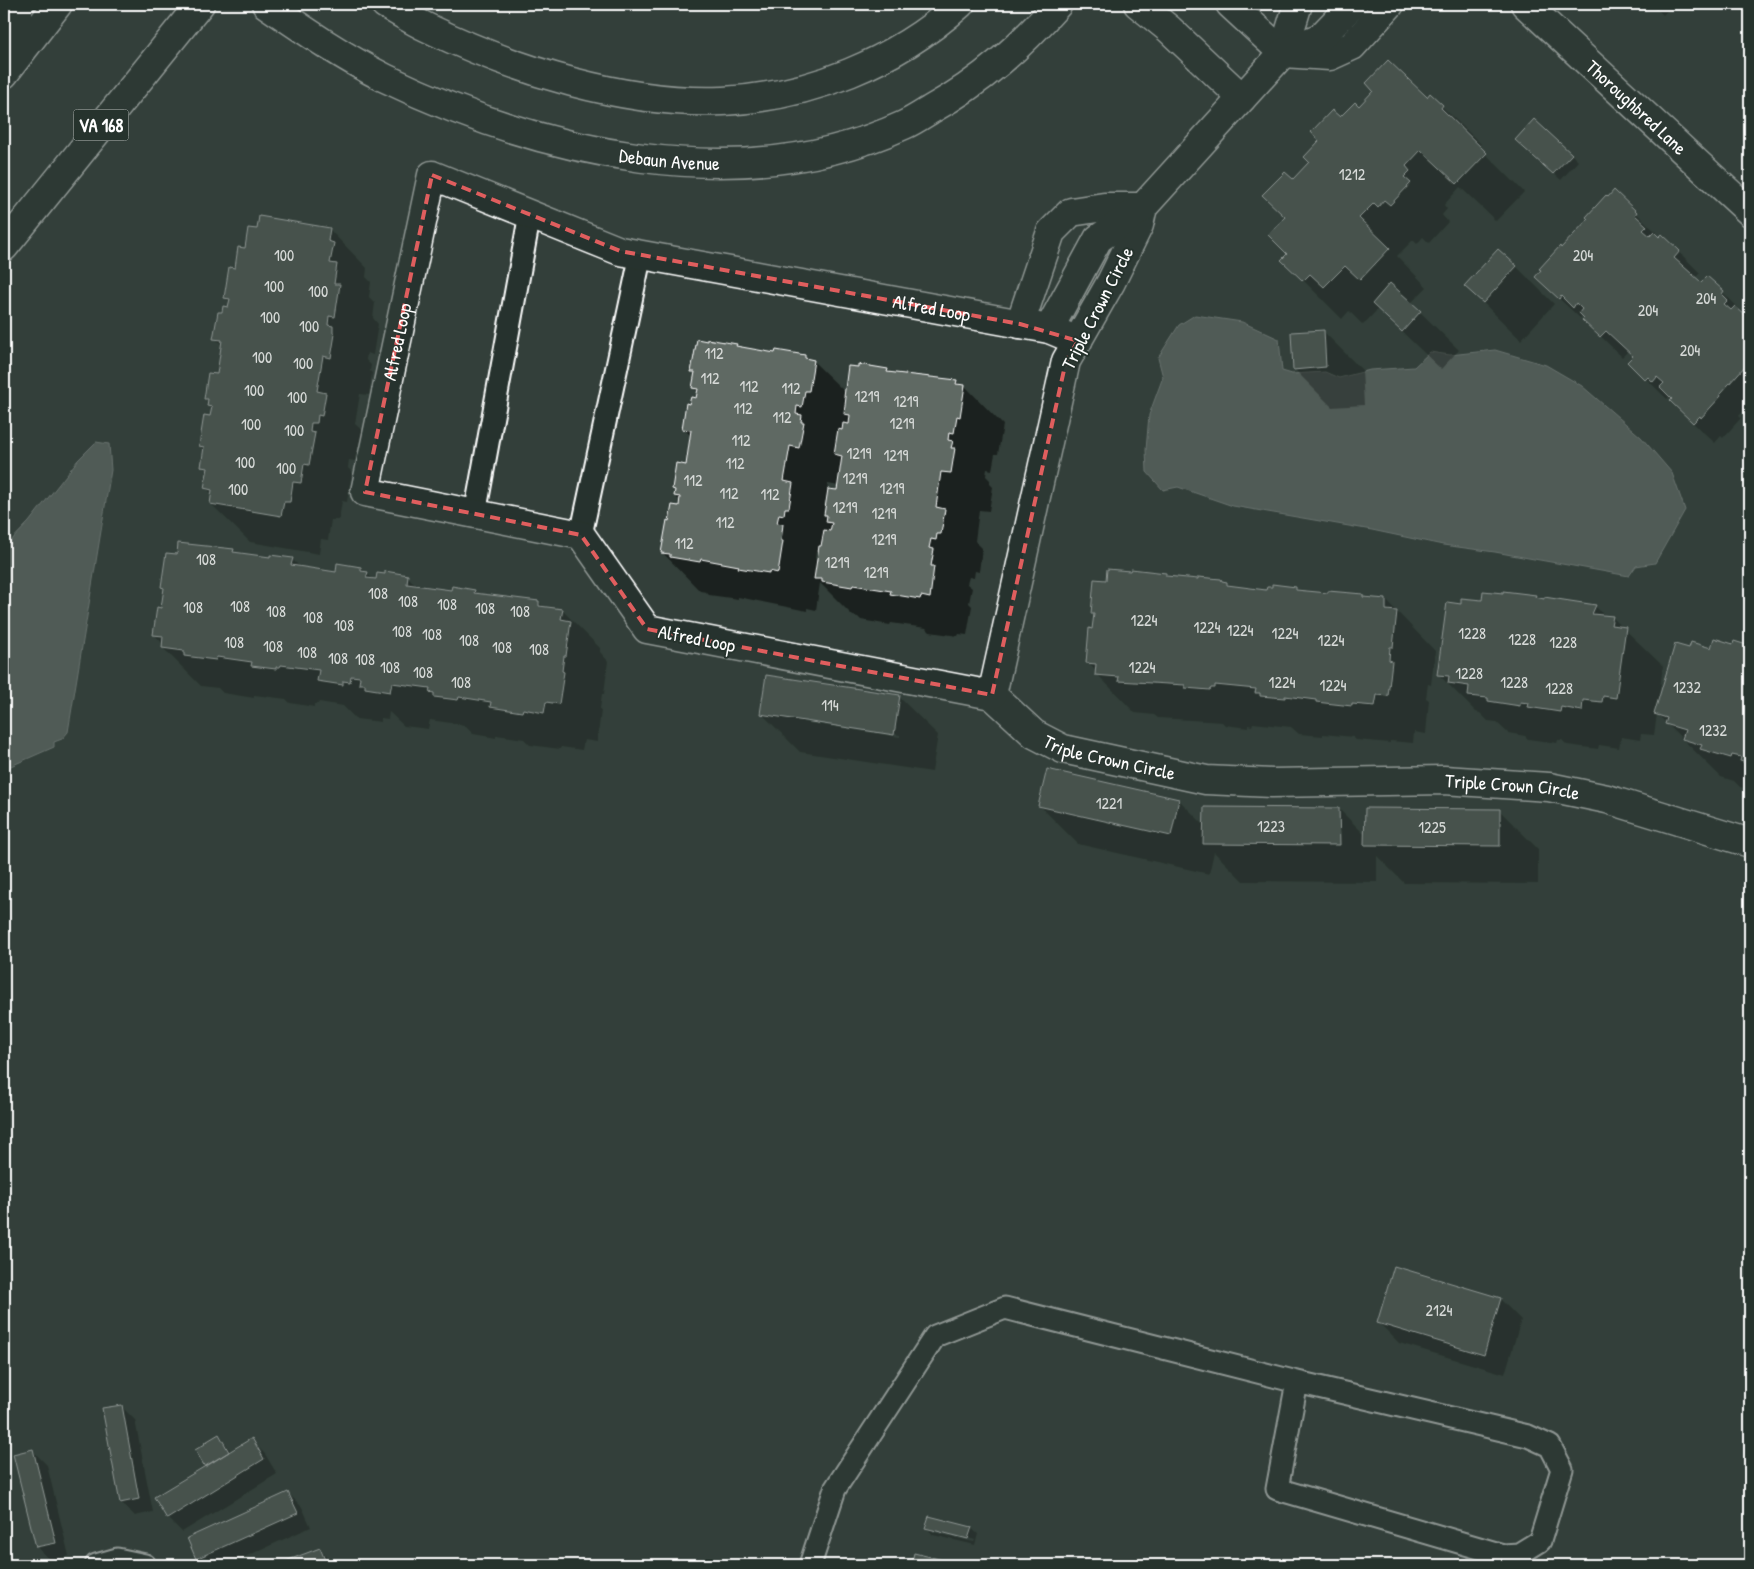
<svg xmlns="http://www.w3.org/2000/svg" width="1754" height="1569" viewBox="0 0 1754 1569" font-family="'Patrick Hand',sans-serif">
<style>
.water{fill:#737b78;stroke:#abb0ae}
.shadow{fill:#0007;fill-rule:evenodd}
.building{fill:#5f6964;stroke:#fff}
.lines{fill:none;stroke-linecap:round;stroke-linejoin:round}
.lane-casing{stroke:#fff;stroke-width:25}
.street-casing{stroke:#fff;stroke-width:31}
.secondary-casing{stroke:#fff;stroke-width:31}
.primary-casing{stroke:#fff;stroke-width:31}
.lane{stroke:#26332d;stroke-width:21}
.street{stroke:#26332d;stroke-width:28}
.secondary{stroke:#26332d;stroke-width:28}
.primary{stroke:#26332d;stroke-width:28}
.marked{fill:none;stroke:#e05e5e;stroke-width:4;stroke-dasharray:10 6;stroke-linejoin:round}
.labels{text-anchor:middle;dominant-baseline:central;stroke-width:4;stroke-linejoin:round;paint-order:stroke}
.number-label{font-size:16px;fill:#d7dad8}
.shield{fill:#26332d;stroke:#bec2c0;stroke-width:1}
.shield-label{font-size:18px;font-weight:bold;fill:#fff}
.street-label{font-size:19px;fill:#fff;stroke:#26332d}
</style>
<rect width="100%" height="100%" fill="#333f3a"/>
<filter id="ink" filterUnits="userSpaceOnUse"><feTurbulence type="fractalNoise" baseFrequency=".02" numOctaves="2"/><feDisplacementMap in="SourceGraphic" scale="10" xChannelSelector="R" yChannelSelector="G"/><feConvolveMatrix kernelMatrix="1 2 1 2 8 2 1 2 1" color-interpolation-filters="sRGB"/></filter>
<g filter="url(#ink)">
<path class="water" d="M1195,315L1242,322L1279,339L1282,371L1292,374L1325,372L1339,378L1370,370L1414,367L1430,352L1450,355L1495,350L1546,365L1582,386L1641,437L1672,473L1685,510L1655,563L1636,566L1629,576L1495,552L1443,545L1372,530L1233,506L1178,487L1163,490L1147,472L1146,450L1149,415L1163,377L1158,358L1179,325Z
M96,442L109,444L111,470L68,732L62,739L54,742V747L4,769V548L29,522L78,460Z"/>
<path class="shadow" d="M1652,4H1674L1663,15Z
M1430,95L1481,144L1478,146L1524,192L1496,221L1460,187L1444,205L1447,209L1442,215L1448,222L1429,243L1423,237L1417,244L1413,240L1397,256L1427,287L1411,303L1459,350L1441,369L1378,309L1363,325L1349,311L1342,319L1283,260L1289,254L1286,217L1293,181L1311,162L1340,119L1359,107L1427,99Z
M1524,146L1571,154L1578,161L1561,180Z
M1636,213L1657,233L1656,235L1679,252L1700,273L1695,278L1701,284L1707,277L1744,313L1743,314L1748,319L1749,317L1750,318V404L1739,416L1741,418L1723,438L1721,436L1715,443L1692,422L1669,397L1667,399L1629,362L1634,357L1628,351L1622,357L1584,320L1585,319L1582,316L1580,318L1536,277L1562,249Z
M329,229L367,268L366,277L371,282L369,297L375,303L373,318L378,324L373,355L367,353L366,360L371,365L370,371L372,373L369,395L360,394L355,424L364,432L360,454L356,453L355,461L349,460L348,468L352,472L347,502L342,501L339,520H331L328,540L321,539L319,554L250,542L211,504L213,495L206,488L209,472L203,466L205,451L200,446L212,410L208,405V402L205,398L218,375L223,346L215,338L223,314L229,309L230,302L226,298L236,269L246,249Z
M1516,266L1554,304L1521,340L1466,286Z
M1324,332L1362,370L1364,405L1332,407L1294,369Z
M736,345L740,348L776,354L805,356L808,360L813,361L846,393L887,370L891,374L956,381L961,386H965L1003,425L998,454H995L992,470L987,469L986,476L990,480V484L993,487L989,511L979,510L975,541L982,548L979,572L975,571L974,578L969,577L967,584L972,588L969,603L972,606L967,635L959,634L958,636L930,632L926,628L891,623L890,625L861,620L858,617L853,616L820,583L816,610L807,608V611L738,597V599L709,595L706,592L700,591L662,552L670,523L680,508V501L675,496L676,491L673,489L687,466L691,436L683,428L690,405L697,399L699,393L694,388L696,374L693,371ZM828,484L839,486L838,492L827,490ZM825,501L828,502L825,517L823,515ZM816,551L819,552L818,560L815,558Z
M233,550L237,554L271,558L292,559L301,568L338,573L361,568L374,580L407,576L418,587L452,591H475L479,595L539,602L544,608L562,610L600,648V652L608,661L604,694H602L600,709L601,711L597,742L584,740L582,750L561,747L560,749L530,745L524,739L496,735V738L473,734L464,725L430,720L428,729L404,726L389,712L388,719L381,718V722L356,719L343,706L319,702L318,704H314V707L290,703L286,699L254,695V698L223,693L218,688L201,686L163,648V644L154,634L162,610L165,590L162,587L178,555Z
M1166,574L1170,578L1227,583L1231,587L1267,591L1296,588L1299,592L1362,596L1365,599L1386,600L1435,651L1431,685L1428,684L1426,698L1429,700L1426,734L1414,732L1413,743L1390,741V743L1356,740L1353,737L1323,734V736L1299,734L1291,727L1253,723L1252,726L1248,725V728L1225,725L1222,722L1158,718L1154,715L1135,713L1097,674V672L1087,662L1094,630L1095,616L1092,614L1107,582Z
M1535,596L1538,599L1595,606L1606,617L1613,618L1663,666L1659,696L1660,697L1690,650H1711L1734,646L1735,643L1750,648V790L1740,787L1734,781L1721,777L1657,714L1654,735L1641,734L1640,740L1621,737L1619,748L1599,745L1598,749L1567,745L1562,740H1558L1557,743L1528,739L1525,736L1508,733L1496,722L1488,721L1480,713L1476,712L1438,674L1462,606Z
M899,697L938,735L932,772L800,752L762,714ZM803,720L900,735V737L803,722Z
M1179,800L1205,826L1339,809L1366,836L1500,811L1538,849V884L1404,883L1377,856V882L1243,881L1214,852L1209,874L1078,844L1039,805Z
M1500,1299L1521,1320L1505,1374L1399,1343L1378,1322Z
M121,1406L135,1420L153,1512L135,1516L121,1502Z
M219,1436L225,1443L231,1452L251,1440L265,1454L277,1474L182,1532L168,1518L207,1467Z
M33,1451L47,1465L69,1556L51,1561L37,1547Z
M288,1493L302,1507L311,1527L227,1565H204L197,1559L188,1539Z
M927,1528H971L978,1534L975,1545L933,1535ZM933,1529L975,1540L974,1542L933,1532Z
M4,1538L10,1565H4Z
M320,1549L334,1565H279Z"/>
<path class="building" d="M1650,4H1662L1656,9Z
M1388,60L1427,97L1430,93L1443,105L1441,108L1487,153L1457,184L1421,150L1406,166L1410,171L1404,177L1411,183L1390,205L1384,200L1378,207L1374,203L1359,218L1390,248L1360,280L1345,266L1324,287L1310,274L1303,281L1281,260L1287,254L1268,235L1285,217L1262,195L1285,172L1293,179L1309,162L1304,157L1319,141L1311,132L1332,110L1340,117L1355,102L1359,106L1373,91L1366,83Z
M1534,119L1572,154L1553,174L1515,140Z
M1614,190L1637,212L1635,215L1647,226L1643,230L1650,236L1654,232L1659,237L1662,234L1680,251L1674,258L1701,282L1707,276L1724,291L1722,294L1728,300L1724,304L1731,310L1735,306L1747,317L1749,315L1750,316V364L1748,367L1746,365L1720,394L1721,396L1701,418L1700,416L1693,423L1670,401L1672,399L1660,387L1664,383L1657,377L1653,382L1648,377L1645,380L1627,362L1633,356L1606,331L1600,337L1582,320L1584,318L1579,313L1582,309L1576,303L1573,308L1561,296L1559,299L1535,277L1541,270L1539,269L1560,246L1561,248L1588,219L1586,217L1606,195L1608,197Z
M259,216L330,228L328,241L334,243L330,263L337,264L334,284H340L335,317L329,316L328,325L333,326V333L335,334L331,358L323,356L317,391L326,393L322,416L318,415L317,423H311L310,432L315,433L309,465L304,464L301,483L293,482L290,502H284L281,516L210,504L212,490L204,488L208,468L201,467L204,447L199,446L204,415L210,416L212,407L207,406L208,399H204L208,373L217,374L222,340L213,339L218,312H222L223,306L228,307L230,299L224,298L229,267L235,268L238,247L245,248L248,228L257,229Z
M1498,249L1517,266L1483,303L1464,286Z
M1390,283L1421,311L1402,332L1372,304Z
M1324,330L1326,367L1293,370L1291,332Z
M697,339L707,341V339L737,344L736,346L775,353L776,350L805,355V358L814,360L809,391H805L802,407L797,406L796,414L802,415L801,422H804L799,448L790,446L784,481L793,483L789,508H785L784,515L779,514L777,523L783,524L781,541H783L778,573L769,571V573L738,568L739,566L701,559L700,562L670,557V554L661,553L667,520L669,521L672,505L679,506L680,497L674,496L675,490L672,489L676,463L686,465L691,430L682,429L686,403L689,404L691,397L696,398L698,389L692,388L695,372H691Z
M858,364L888,369L887,372L957,380L956,384L965,385L960,417L957,416L954,433L949,432L948,440L953,441L951,448H955L951,473L941,472L936,507L945,509L941,534H937L936,540L931,539L929,548L934,549L931,566H934L930,598L921,596L920,599L890,594L891,591L853,585L852,587L822,582V579H814L819,546H821L824,530L830,531L832,523L826,522L827,515H824L828,489L837,490L842,456L834,454L838,429L842,430L843,423L849,424L850,415L844,414L846,397H844L848,366L858,367Z
M1750,468V484L1745,482Z
M178,543L234,549L233,552L270,557V555L293,558L291,565L336,572L337,563L361,567V571L368,572L366,578L376,579L377,573L385,574V571L408,575L407,584L451,590L452,586L475,590L474,593L539,601V606L563,609L561,619L571,621L566,656H564L562,671L564,672L559,704L546,702L544,713L523,709L522,712L490,707L491,702L459,697L458,700L434,697V693L429,692L430,688L392,683L390,692L365,688V684H359L360,677L351,676L350,682L343,681V685L317,681L319,670L281,665L280,667H276V669L251,666L252,662L217,657L216,660L184,656V651L162,648L163,636L153,635L157,607L161,608L164,588L161,587L166,553L177,554Z
M1107,569L1130,571L1131,569L1166,573V576L1198,579V577L1221,579L1222,581L1227,582V585L1266,590L1267,587H1272V584L1296,587V590L1328,593V591L1363,594V597L1386,599V610L1397,611L1393,647H1390L1389,660L1392,661L1388,696L1377,695L1375,706L1352,704V706L1316,702V700L1285,696V698L1260,696V693H1255L1256,689L1215,685V688H1211L1210,690L1185,688V685L1118,681L1119,677L1095,675L1096,664L1086,663L1089,628L1092,629L1094,614H1091L1094,579L1106,580Z
M1483,591L1503,593V591L1536,595L1535,597L1544,599V597L1596,605L1592,614L1613,616L1611,625L1626,627L1616,698L1603,696L1602,702L1583,700L1582,711L1561,707L1560,712L1528,707L1529,703L1520,702V706L1488,701V698L1468,696L1469,686L1448,683L1449,676L1437,675L1447,602L1461,604V598L1482,600Z
M1714,638L1733,644L1734,641L1750,646V764L1740,761L1741,757L1732,755L1731,758L1700,749L1702,745L1682,739L1685,730L1665,724L1667,718L1654,714L1675,644L1689,648L1691,642L1711,648Z
M766,675L900,695L894,735L760,714Z
M1047,769L1179,799L1171,836L1038,806Z
M1204,807L1339,808L1340,845L1203,844Z
M1365,808L1500,809V846L1364,845Z
M1394,1266L1501,1298L1484,1355L1377,1323Z
M122,1405L139,1499L120,1503L102,1408Z
M219,1434L229,1452L205,1467L195,1450L205,1444L204,1443Z
M252,1438L264,1459L167,1519L154,1497Z
M33,1449L56,1543L36,1547L13,1454Z
M288,1492L298,1513L196,1559L187,1538Z
M929,1516L972,1527L968,1539L925,1528Z
M320,1548L327,1565H275Z
M914,1553L964,1565H911Z"/>
<g class="lines">
<defs>
<path id="lane" d="M475,514L530,214
M581,535L641,254
M96,1565L117,1559L145,1565
M810,1565L835,1489L935,1336L1005,1308L1297,1382L1277,1489L1503,1555L1519,1554L1540,1541L1562,1469L1550,1446L1528,1436L1297,1382"/>
<g id="street">
<path d="M1138,4L1169,29L1242,98"/>
<path d="M1230,4L1283,53L1330,56L1352,46L1390,4"/>
<path id="s1" d="M1525,4L1750,212"/>
<path d="M1283,53L1298,4"/>
<path id="s2" d="M1143,207L1139,225L1111,282L1066,361L992,695L1034,734L1063,749L1206,780L1272,783L1444,780L1549,787L1607,799L1750,843"/>
<path d="M1020,324L1051,232L1071,212L1104,207H1143"/>
<path d="M1049,329L1098,239L1143,207L1283,53L1321,37L1353,4"/>
<path id="s3" d="M992,695L647,629L581,535L365,492L432,175L620,251L1049,329L1078,341"/>
</g>
<g id="secondary">
<path id="s4" d="M266,4C304,30 343,57 385,78C540,153 740,200 904,125C913,121 922,115 930,110C982,81 1019,48 1058,4"/>
<path d="M385,4C399,12 413,21 428,28C515,70 625,105 723,101C809,97 896,62 960,4"/>
</g>
<path id="primary" d="M5,65L20,4
M4,74L58,4
M4,247L200,4"/>
</defs>
<use href="#lane" class="lane-casing"/>
<use href="#street" class="street-casing"/>
<use href="#secondary" class="secondary-casing"/>
<use href="#primary" class="primary-casing"/>
<use href="#lane" class="lane"/>
<use href="#street" class="street"/>
<use href="#secondary" class="secondary"/>
<use href="#primary" class="primary"/>
</g>
</g>
<path d="M0 0H1754V1569H0ZM432,175L620,251L1020,324L1078,341L1066,361L992,695L647,629L581,535L365,492Z" fill="#333f3a" fill-opacity=".55" fill-rule="evenodd"/>
<path class="marked" d="M432,175L620,251L1020,324L1078,341L1066,361L992,695L647,629L581,535L365,492Z"/>
<g class="labels">
<g class="number-label">
<text x="1352" y="174">1212</text>
<text x="284" y="255">100</text>
<text x="1583" y="255">204</text>
<text x="274" y="286">100</text>
<text x="318" y="291">100</text>
<text x="1706" y="298">204</text>
<text x="1648" y="310">204</text>
<text x="270" y="317">100</text>
<text x="309" y="326">100</text>
<text x="1690" y="350">204</text>
<text x="714" y="353">112</text>
<text x="262" y="357">100</text>
<text x="303" y="363">100</text>
<text x="710" y="378">112</text>
<text x="749" y="386">112</text>
<text x="791" y="388">112</text>
<text x="254" y="390">100</text>
<text x="867" y="396">1219</text>
<text x="297" y="397">100</text>
<text x="906" y="401">1219</text>
<text x="743" y="408">112</text>
<text x="782" y="417">112</text>
<text x="902" y="423">1219</text>
<text x="251" y="424">100</text>
<text x="294" y="430">100</text>
<text x="741" y="440">112</text>
<text x="859" y="453">1219</text>
<text x="896" y="455">1219</text>
<text x="245" y="462">100</text>
<text x="735" y="463">112</text>
<text x="286" y="468">100</text>
<text x="855" y="478">1219</text>
<text x="693" y="480">112</text>
<text x="892" y="488">1219</text>
<text x="238" y="489">100</text>
<text x="729" y="493">112</text>
<text x="770" y="494">112</text>
<text x="845" y="507">1219</text>
<text x="884" y="513">1219</text>
<text x="725" y="522">112</text>
<text x="884" y="539">1219</text>
<text x="684" y="543">112</text>
<text x="206" y="559">108</text>
<text x="837" y="562">1219</text>
<text x="876" y="572">1219</text>
<text x="378" y="593">108</text>
<text x="408" y="601">108</text>
<text x="447" y="604">108</text>
<text x="240" y="606">108</text>
<text x="193" y="607">108</text>
<text x="485" y="608">108</text>
<text x="276" y="611">108</text>
<text x="520" y="611">108</text>
<text x="313" y="617">108</text>
<text x="1144" y="620">1224</text>
<text x="344" y="625">108</text>
<text x="1207" y="627">1224</text>
<text x="1240" y="630">1224</text>
<text x="402" y="631">108</text>
<text x="1285" y="633">1224</text>
<text x="1472" y="633">1228</text>
<text x="432" y="634">108</text>
<text x="1522" y="639">1228</text>
<text x="469" y="640">108</text>
<text x="1331" y="640">1224</text>
<text x="234" y="642">108</text>
<text x="1563" y="642">1228</text>
<text x="273" y="646">108</text>
<text x="502" y="647">108</text>
<text x="539" y="649">108</text>
<text x="307" y="652">108</text>
<text x="338" y="658">108</text>
<text x="365" y="659">108</text>
<text x="390" y="667">108</text>
<text x="1142" y="667">1224</text>
<text x="423" y="672">108</text>
<text x="1469" y="673">1228</text>
<text x="461" y="682">108</text>
<text x="1282" y="682">1224</text>
<text x="1514" y="682">1228</text>
<text x="1333" y="685">1224</text>
<text x="1687" y="687">1232</text>
<text x="1559" y="688">1228</text>
<text x="830" y="705">114</text>
<text x="1713" y="730">1232</text>
<text x="1109" y="803">1221</text>
<text x="1271" y="826">1223</text>
<text x="1432" y="827">1225</text>
<text x="1439" y="1310">2124</text>
</g>
<rect class="shield" x="73.5" y="109.5" width="55" height="31" rx="4"/>
<g class="shield-label">
<text x="101" y="125">VA 168</text>
</g>
<g class="street-label">
<text stroke="none"><textPath href="#s1" startOffset="152">Thoroughbred Lane</textPath></text>
<text stroke="none"><textPath href="#s4" startOffset="438">Debaun Avenue</textPath></text>
<text stroke="none"><textPath href="#s3" startOffset="1530">Alfred Loop</textPath></text>
<text transform="translate(1097 308) rotate(-63)">Triple Crown Circle</text>
<text stroke="none"><textPath href="#s3" startOffset="840">Alfred Loop</textPath></text>
<text transform="translate(697 638) rotate(11)">Alfred Loop</text>
<text stroke="none"><textPath href="#s2" startOffset="652">Triple Crown Circle</textPath></text>
<text stroke="none"><textPath href="#s2" startOffset="1058">Triple Crown Circle</textPath></text>
</g>
</g>
<rect width="1754" height="1569" fill="none" stroke="#26332d" stroke-width="20"/>
<rect x="10" y="10" width="1734" height="1549" fill="none" stroke="#fff" stroke-width="2" filter="url(#ink)"/>
</svg>
